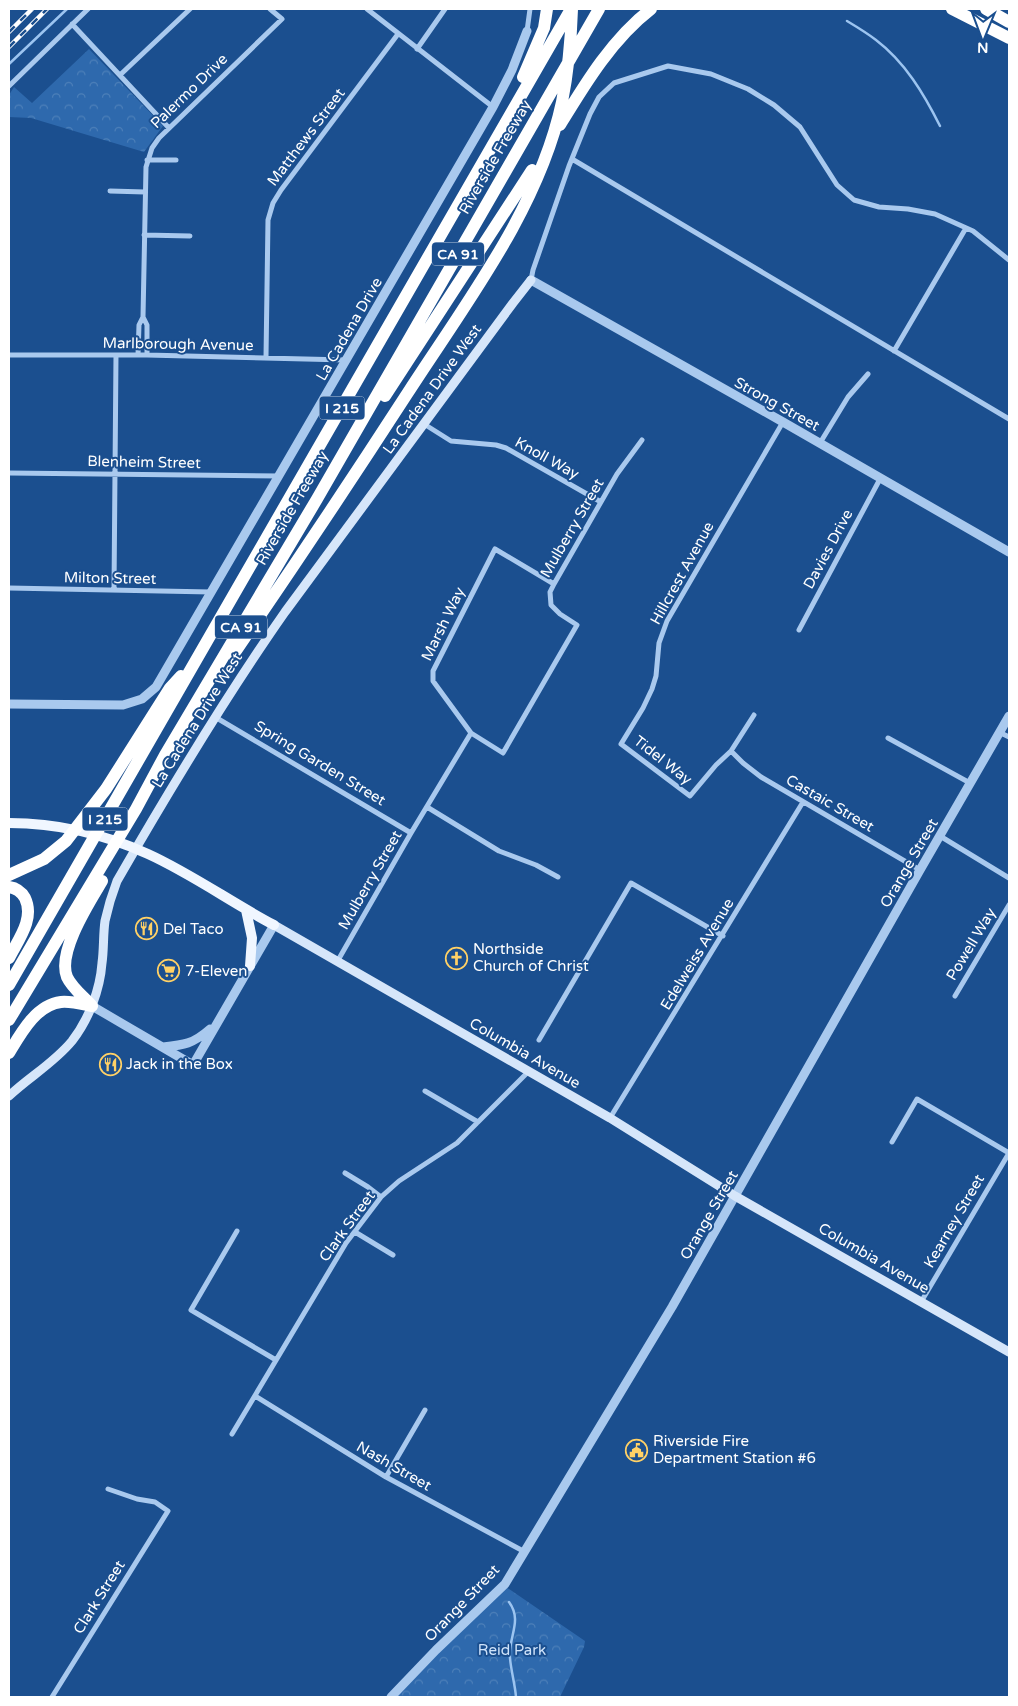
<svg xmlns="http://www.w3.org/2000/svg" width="1018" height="1706" viewBox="0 0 1018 1706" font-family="'Varela Round',sans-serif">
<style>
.park{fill:url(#park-crowns)}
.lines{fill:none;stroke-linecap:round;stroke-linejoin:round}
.stream{stroke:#9cc4f0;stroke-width:2.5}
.minor{stroke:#a9c9ee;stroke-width:5}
.tertiary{stroke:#a9c9ee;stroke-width:9}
.secondary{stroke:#d6e6fa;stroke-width:9}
.primary{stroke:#f0f6ff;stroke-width:10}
.motorway{stroke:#fff;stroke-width:12}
.rail-casing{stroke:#fff;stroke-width:4.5}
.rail{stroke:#1b4f8f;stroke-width:2.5;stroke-dasharray:8;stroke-linecap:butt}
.labels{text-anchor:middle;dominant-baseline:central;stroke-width:4;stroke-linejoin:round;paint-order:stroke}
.shield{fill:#1b4f8f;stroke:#bbcadd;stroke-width:1}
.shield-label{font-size:14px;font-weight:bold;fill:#fff}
.street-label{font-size:15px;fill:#fff;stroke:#1b4f8f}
.poi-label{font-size:15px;fill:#fff;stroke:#1b4f8f;text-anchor:start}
.park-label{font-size:15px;fill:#cfe3fa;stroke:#1b4f8f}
</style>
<defs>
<pattern id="park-crowns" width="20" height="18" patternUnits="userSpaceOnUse" patternTransform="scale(1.25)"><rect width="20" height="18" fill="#2e69ad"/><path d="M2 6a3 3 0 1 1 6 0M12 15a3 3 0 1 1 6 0" fill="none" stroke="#4d80b9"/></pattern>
</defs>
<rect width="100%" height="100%" fill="#1b4f8f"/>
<path class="park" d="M89,49L163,126L144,152L31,118L9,117V95L14,87L32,103Z
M506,1587L585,1641L584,1647L560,1697H395L411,1679Z"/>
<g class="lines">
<path class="stream" d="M847,21C857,27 867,33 876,40C905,62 924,94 940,126
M9,64L67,9
M509,1602C523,1621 508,1637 510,1658C511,1671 515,1684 516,1697"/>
<path class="minor" d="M367,9L493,107
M72,24L169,128
M527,31L530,9
M417,49L445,9
M120,75L190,9
M9,86L88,9
M572,159L1009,419
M147,160H176
M110,191L145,192
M144,235L190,236
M531,280L533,270L569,166L590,114L599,97L614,83L668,66L711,74L748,89L774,105L800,127L837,185L854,200L879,207L908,209L935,214L973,231L1009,260
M894,351L966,228
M9,355H147L346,360
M138,355L139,325L143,317
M147,355V325L143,317L146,167L152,148L159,138L282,19L270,9
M266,357L268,220L273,203L281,190L398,34
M424,424L451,441L496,445L506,448L601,502
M820,443L848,397L868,374
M9,473L280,476
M554,584L495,549L433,671V681L471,733L503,753L577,625L560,614L551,605L550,592L554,584L617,474L642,440
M9,588L211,592
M114,590L116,355
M799,630L880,479
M754,715L731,751L716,765L690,796L621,744L643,708L652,689L656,676L659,643L667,621L783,422
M215,717L411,833
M999,732L1009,737
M888,738L970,783
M731,751L743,763L761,777L920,870
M427,807L499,851L536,865L558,877
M940,836L1009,878
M337,962L411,833L471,733
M955,996L1009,905
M539,1040L631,883L723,936
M425,1091L478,1122
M610,1118L803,802
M892,1142L917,1099L1009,1153
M345,1173L368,1187L381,1197
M237,1231L191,1310L276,1360
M355,1232L393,1255
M921,1302L1009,1153
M255,1396L386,1477L525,1552
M232,1434L346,1243L381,1197L399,1181L457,1143L528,1072
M386,1477L425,1410
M52,1697L168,1511L155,1502L137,1499L108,1489"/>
<path class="tertiary" d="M531,280L783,422L1009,552
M9,704L123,705L142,699L156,687L493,107L512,70L527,31
M92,1006L193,1065L274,925
M163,1047C184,1045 193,1044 210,1029
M391,1697L436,1650L505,1584L672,1307L920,870L1009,716"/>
<path class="secondary" d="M274,925L610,1118L735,1196L1009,1352
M9,1096C29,1077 54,1063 72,1041C89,1019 100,990 102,963C104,949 103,935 105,921C108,907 112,894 117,881C170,789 224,699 285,612L513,303L531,280"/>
<path class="primary" d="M9,823C57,823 104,834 148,854C192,874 232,903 274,925
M246,910L252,938L250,966"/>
<path class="motorway" d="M952,9L1009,38
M986,9L1009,22
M523,77L544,28L547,9
M560,125C585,84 612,39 651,9
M385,396L532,170
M233,655C292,569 350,482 407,394C465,304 539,209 562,102C568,72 571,40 572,9
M9,875L44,859L66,841L106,789L170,688L181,676
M9,887C16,888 21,891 25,898C35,919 18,940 9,958
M9,985L571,9
M92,1006C84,997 72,988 67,977C57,952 89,903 102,881
M9,1020L136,809L165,755L317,499L599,9
M9,1053C21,1033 36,1005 61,1002C71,1001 82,1004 92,1006"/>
<defs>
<path id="rail" d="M9,32L32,9
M9,47L47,9"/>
</defs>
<use href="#rail" class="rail-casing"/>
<use href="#rail" class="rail"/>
</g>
<defs>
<symbol id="restaurant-ring" viewBox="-11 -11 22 22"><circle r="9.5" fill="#1b4f8f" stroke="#ffd166" stroke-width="1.5"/><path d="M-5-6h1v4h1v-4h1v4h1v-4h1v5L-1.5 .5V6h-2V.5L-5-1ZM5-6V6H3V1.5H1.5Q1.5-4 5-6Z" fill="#ffd166"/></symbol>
<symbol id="church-ring" viewBox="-11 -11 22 22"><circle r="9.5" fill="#1b4f8f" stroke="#ffd166" stroke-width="1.5"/><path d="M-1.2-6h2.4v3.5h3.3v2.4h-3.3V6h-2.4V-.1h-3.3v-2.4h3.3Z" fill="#ffd166"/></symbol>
<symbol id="supermarket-ring" viewBox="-11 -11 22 22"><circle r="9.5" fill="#1b4f8f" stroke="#ffd166" stroke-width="1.5"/><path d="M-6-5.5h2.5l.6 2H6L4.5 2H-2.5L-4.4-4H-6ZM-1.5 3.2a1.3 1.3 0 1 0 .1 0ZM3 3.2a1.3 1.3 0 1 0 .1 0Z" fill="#ffd166"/></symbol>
<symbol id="civic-ring" viewBox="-11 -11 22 22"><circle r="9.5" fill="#1b4f8f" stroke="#ffd166" stroke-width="1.5"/><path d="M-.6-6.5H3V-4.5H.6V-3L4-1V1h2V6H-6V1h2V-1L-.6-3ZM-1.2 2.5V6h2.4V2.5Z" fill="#ffd166"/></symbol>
</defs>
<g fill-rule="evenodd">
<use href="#restaurant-ring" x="134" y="916" width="25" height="25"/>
<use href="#church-ring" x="444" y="946" width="25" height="25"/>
<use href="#supermarket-ring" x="156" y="958" width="25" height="25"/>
<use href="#restaurant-ring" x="98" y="1052" width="25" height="25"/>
<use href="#civic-ring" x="624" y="1438" width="25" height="25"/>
</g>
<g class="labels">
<g class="shield">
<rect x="432" y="242.5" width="52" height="23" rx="4"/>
<rect x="319.5" y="396.5" width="45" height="23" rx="4"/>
<rect x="215" y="615.5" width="52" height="23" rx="4"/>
<rect x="82.5" y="807.5" width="45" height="23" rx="4"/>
</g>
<g class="shield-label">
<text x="458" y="254">CA 91</text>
<text x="342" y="408">I 215</text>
<text x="241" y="627">CA 91</text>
<text x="105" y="819">I 215</text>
</g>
<g class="street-label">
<text transform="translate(189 91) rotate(-44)">Palermo Drive</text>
<text transform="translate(306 137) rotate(-53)">Matthews Street</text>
<text transform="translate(495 157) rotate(-60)">Riverside Freeway</text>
<text transform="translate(349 329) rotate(-60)">La Cadena Drive</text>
<text transform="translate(178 344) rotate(1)">Marlborough Avenue</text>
<text transform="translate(432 389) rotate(-54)">La Cadena Drive West</text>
<text transform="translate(777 404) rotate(29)">Strong Street</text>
<text transform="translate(547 458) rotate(29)">Knoll Way</text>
<text transform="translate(144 462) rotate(1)">Blenheim Street</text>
<text transform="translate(292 508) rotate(-60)">Riverside Freeway</text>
<text transform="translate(572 528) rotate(-60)">Mulberry Street</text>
<text transform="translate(828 549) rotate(-62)">Davies Drive</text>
<text transform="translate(682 573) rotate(-61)">Hillcrest Avenue</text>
<text transform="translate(110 578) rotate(1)">Milton Street</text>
<text transform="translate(443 624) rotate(-64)">Marsh Way</text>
<text transform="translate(197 720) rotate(-58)">La Cadena Drive West</text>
<text transform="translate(663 760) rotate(38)">Tidel Way</text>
<text transform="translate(320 763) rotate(31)">Spring Garden Street</text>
<text transform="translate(830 803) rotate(30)">Castaic Street</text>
<text transform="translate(909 863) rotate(-60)">Orange Street</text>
<text transform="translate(370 880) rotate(-60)">Mulberry Street</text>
<text transform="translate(971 944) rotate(-59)">Powell Way</text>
<text transform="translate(697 954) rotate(-59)">Edelweiss Avenue</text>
<text transform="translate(525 1053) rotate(30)">Columbia Avenue</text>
<text transform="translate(709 1215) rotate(-60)">Orange Street</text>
<text transform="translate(954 1221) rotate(-60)">Kearney Street</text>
<text transform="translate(347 1226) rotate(-54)">Clark Street</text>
<text transform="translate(874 1258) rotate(30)">Columbia Avenue</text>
<text transform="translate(394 1466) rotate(30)">Nash Street</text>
<text transform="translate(99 1597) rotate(-58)">Clark Street</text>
<text transform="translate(462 1603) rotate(-46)">Orange Street</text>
</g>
<g class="poi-label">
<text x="163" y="929">Del Taco</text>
<text x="473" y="949">Northside<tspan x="473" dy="17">Church of Christ</tspan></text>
<text x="185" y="971">7-Eleven</text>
<text x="126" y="1064">Jack in the Box</text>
<text x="653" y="1441">Riverside Fire<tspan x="653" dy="17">Department Station #6</tspan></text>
</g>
<g class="park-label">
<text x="512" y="1650">Reid Park</text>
</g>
</g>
<rect width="1018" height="1706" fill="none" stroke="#ffffff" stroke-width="20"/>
<g transform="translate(983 35) rotate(181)" stroke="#1b4f8f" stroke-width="4" paint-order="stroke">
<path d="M0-4L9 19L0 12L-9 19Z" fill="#ffffff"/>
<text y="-8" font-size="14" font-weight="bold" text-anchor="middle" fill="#ffffff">N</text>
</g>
</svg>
